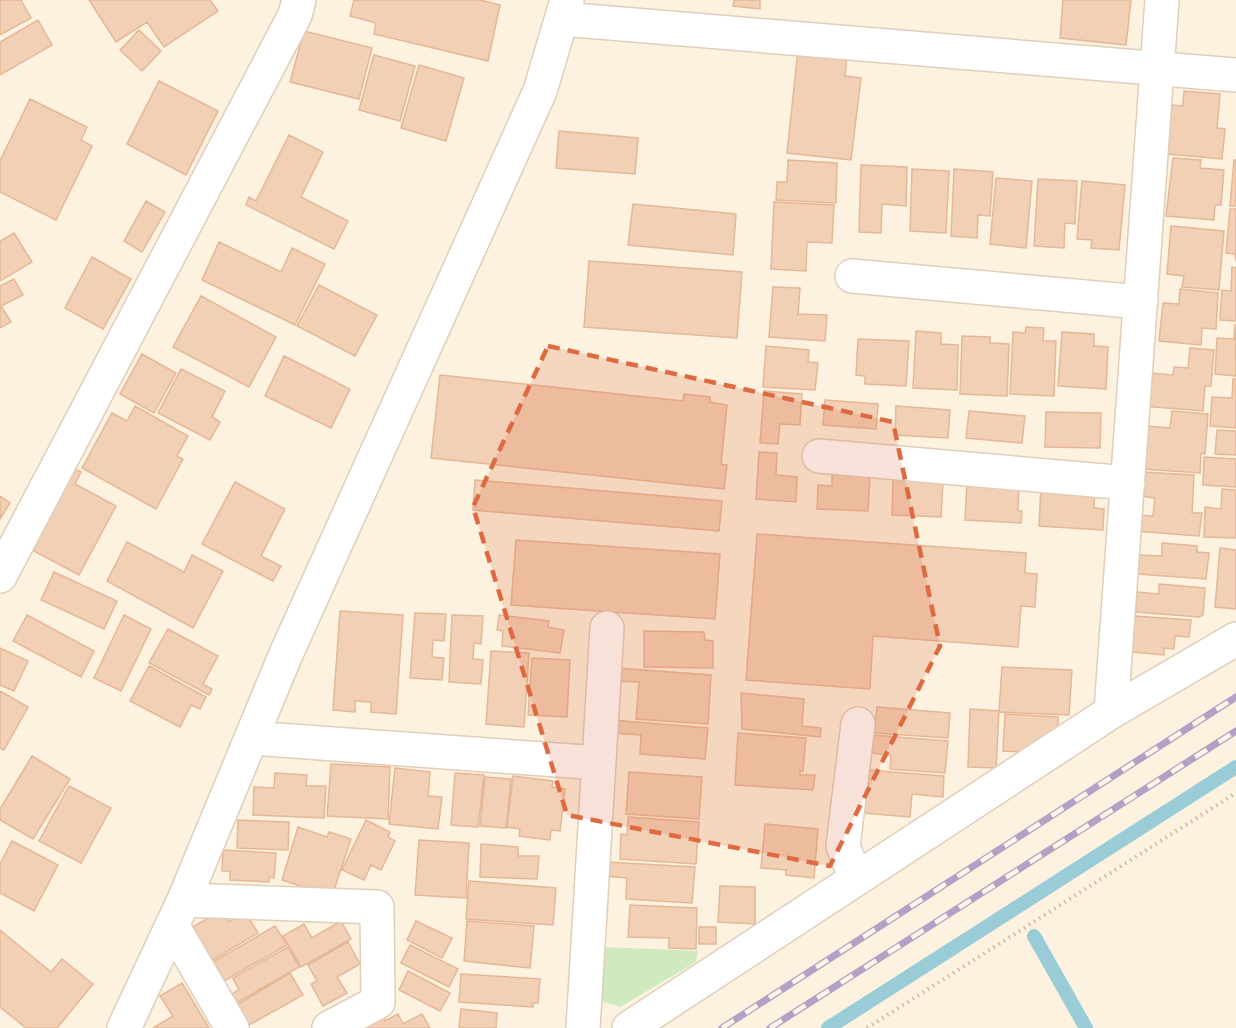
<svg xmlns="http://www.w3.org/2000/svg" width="1236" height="1028" viewBox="0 0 1236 1028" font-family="Quicksand,sans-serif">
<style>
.green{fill:#ceeabe}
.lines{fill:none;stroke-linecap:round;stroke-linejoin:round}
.stream{stroke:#9accd8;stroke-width:14}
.building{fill:#f2d0b6;stroke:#e5b796;stroke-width:1.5}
.minor-casing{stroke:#e0cebb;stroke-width:36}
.path{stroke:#d7b49a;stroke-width:4;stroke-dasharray:1.5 4.5;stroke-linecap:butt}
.minor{stroke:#fff;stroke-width:33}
.rail-casing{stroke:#b59fc5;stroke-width:7}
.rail{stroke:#fff6e6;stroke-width:4.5;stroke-dasharray:14;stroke-linecap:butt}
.marked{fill:#de6a42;fill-opacity:0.2;stroke:#de6a42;stroke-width:4.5;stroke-dasharray:12 8;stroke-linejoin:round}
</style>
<rect width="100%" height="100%" fill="#fcf2df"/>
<path class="green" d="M601,947L698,951L696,962L620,1007L601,1001Z"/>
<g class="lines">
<path class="stream" d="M1034,936L1086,1028
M828,1028L1236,767"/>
</g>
<path class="building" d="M0,0H21L31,18L0,35Z
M89,0H210L218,11L164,47L147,22L116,42Z
M354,0H480L500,5L488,61L374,34L376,23L350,16Z
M734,0H760V9L733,6Z
M1063,0H1131L1126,45L1060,38Z
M38,20L52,45L0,75V42Z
M139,30L161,51L142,71L120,50Z
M304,31L372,48L359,99L290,82Z
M798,50L847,56L845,76L861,78L851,160L787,153Z
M374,55L415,66L400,121L359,110Z
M419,65L464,78L446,141L401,128Z
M159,81L218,111L186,175L127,144Z
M1184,91L1220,94L1217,128L1225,129L1222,159L1167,154L1172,105L1183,106Z
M30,99L87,127L81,140L92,146L56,220L0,192V161Z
M559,131L638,138L635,174L556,168Z
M289,135L323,152L301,197L348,221L334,249L246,205L249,197L256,201Z
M1173,158L1201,160L1200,168L1224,170L1221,205H1215L1214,220L1166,216Z
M788,160L837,163L836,203L776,200L777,182H787Z
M1234,160H1236V206H1230Z
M861,165L907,167L906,206L882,204L881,233L859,232Z
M912,169L949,171L946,233L910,231Z
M954,169L993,172L990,216L978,215L977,238L951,236Z
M996,178L1032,181L1026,248L990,244Z
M1038,179L1077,181L1075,224L1065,223L1064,248L1034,246Z
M1082,181L1125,185L1119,250L1091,248L1092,240L1077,239Z
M146,201L165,212L142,252L124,241Z
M774,202L834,205L832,243L807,242L806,271L771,269Z
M633,204L736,214L733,255L628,245Z
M1230,209H1236V261L1235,254L1226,253Z
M1171,226L1224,231L1219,290L1182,287L1184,276L1167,274Z
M14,233L32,262L0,281V241Z
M219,242L281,272L292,248L325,264L295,325L202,280Z
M92,257L131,279L103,329L65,308Z
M589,261L742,272L737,338L584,327Z
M1232,267L1236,268V321L1220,320L1222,290L1231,291Z
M14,279L23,295L1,306L11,322L0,328V286Z
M319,285L377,315L355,356L297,326Z
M773,287L800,288L798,314L827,315L825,341L769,337Z
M1180,289L1218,293L1216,329L1202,328L1201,345L1159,341L1163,303L1179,304Z
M201,296L276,337L249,387L173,347Z
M1235,324L1236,376L1215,374L1217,338L1234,339Z
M1026,327L1044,328L1043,341H1056L1054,396L1010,394L1013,332L1025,333Z
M916,331L941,333V344L958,345L957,390L913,388Z
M1062,332L1094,334V346L1108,347L1106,389L1058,386Z
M962,336L990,337V343L1009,344L1007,396L960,394Z
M858,339L909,341L906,386L865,384V376L856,375Z
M766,346L809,350L808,362L818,363L815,390L763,387Z
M1190,348L1214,350L1211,386H1205L1203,411L1143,406L1147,373L1173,375L1174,367L1188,368Z
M142,354L176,373L154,413L120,394Z
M284,356L350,389L331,428L265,396Z
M181,369L225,391L212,417L220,422L210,440L158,413Z
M440,375L683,401L684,394L710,397V402L727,405L721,464L727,465L724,489L431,458Z
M1233,379H1236V428L1210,426L1212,397L1232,398Z
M764,391L802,394L800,425L780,424L778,444L760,443Z
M825,400L878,404L876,429L823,425Z
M135,406L188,436L177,456L183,459L156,509L82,468L112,413L127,421Z
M896,406L950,410L948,438L895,435Z
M969,411L1025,416L1022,443L966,438Z
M1172,411L1208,414L1205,454L1201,453L1200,473L1143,469L1146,426L1170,428Z
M1046,412L1101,413L1100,448L1045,447Z
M1217,430L1236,431V455L1215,454Z
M759,452L777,453L776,475L797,477L796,502L756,499Z
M1204,457L1236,459V487L1203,485Z
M74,469L81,472L75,484L116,506L79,575L30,549Z
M1143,472L1194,475L1192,513H1202L1199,536L1135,531L1136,515L1153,516L1155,498L1141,496Z
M832,475L870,476L868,511L817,509L818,485L832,486Z
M893,479L943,481L941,517L892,515Z
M475,480L722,501L719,531L473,510Z
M235,482L285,509L261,556L281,566L273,581L202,544Z
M967,483L1019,486L1018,511H1022L1021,523L965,520Z
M1041,486L1095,488L1094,508L1104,509L1103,530L1039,526Z
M1222,489L1236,490V538L1204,537L1205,507L1221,509Z
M0,496L10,503L0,519Z
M757,534L1026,553L1025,573L1037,574L1035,607L1021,606L1018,647L873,636L870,689L746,680Z
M516,540L720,554L715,619L511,605Z
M127,542L184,572L192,555L223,571L193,628L107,581Z
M1162,543L1197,546V552L1209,553L1206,579L1138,574L1139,555L1162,556Z
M1220,548L1236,550V609L1215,607Z
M54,572L117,601L104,629L41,600Z
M1159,584L1205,588L1203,615L1199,617L1136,612L1137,592L1159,594Z
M340,611L403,615L396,714L371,712V702L355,701V712L333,710Z
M415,613L446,614L444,641L433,640L432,657L444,658L442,680L410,678Z
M27,615L94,651L81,677L13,641Z
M124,615L151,629L121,691L94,678Z
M452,615L483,616L481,644L474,643L473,659L483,660L481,684L449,682Z
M499,615L549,621L548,627L564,630L560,653L502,646L503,631L497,630Z
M1134,616L1191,620L1189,637L1175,636L1174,649L1164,648V655L1132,652Z
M168,629L218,656L203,684L212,689L209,695L149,663Z
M644,631L704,632L705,640L713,641V668L644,667Z
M0,648L28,661L14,691L0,685Z
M491,651L529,653L524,727L486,724Z
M532,658L570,660L567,717L528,715Z
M149,666L206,697L200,709L191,705L180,727L130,701Z
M1002,667L1072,670L1069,715L999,712Z
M617,668L711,675L708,724L636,719L639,682L616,681Z
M0,691L28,707L4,750L0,748Z
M741,693L804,699L802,726L821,728L820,737L742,729Z
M877,707L950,713L948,738L874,733Z
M970,709L999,711L996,768L968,767Z
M1005,714L1058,717V730L1023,752L1003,751Z
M613,720L708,728L705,759L640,754L641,735L612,733Z
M738,733L806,738L803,771H800V775H815L813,790L735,785Z
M871,735L948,741L945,773L890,769L891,755L870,753Z
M32,756L70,779L33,839L0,820V809Z
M331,764L390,767L388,819L327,816Z
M395,768L430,772L428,796L442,797L438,829L389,824Z
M867,770L944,776L943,797L912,794L910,817L863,813Z
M629,772L702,777L699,819L626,814Z
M275,773L307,775L306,786H326L324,818L253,815L254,787L274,788Z
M455,773L484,775L478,827L451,825Z
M513,776L553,781L552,787L565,789L560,831L551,830L550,840L519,836L520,829L507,827Z
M485,777L511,779L506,828L480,826Z
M69,786L111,808L81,863L39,841Z
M628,817L699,822L696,864L620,859L621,834L627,835Z
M238,820L289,822L288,850L237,848Z
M366,820L390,832L388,837L395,841L381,870L371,865L364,880L342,870Z
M765,824L818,829L814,878L786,875V870L761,868Z
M298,827L327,837L329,832L351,839L332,896L282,880Z
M419,840L469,843L466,898L415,895Z
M12,841L58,865L34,911L0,893V864Z
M481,844L518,847V856H539L537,879L480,877Z
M223,850L276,853L274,878L269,877V882L230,880V871H222Z
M606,862L695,867L692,903L626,899L627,878L605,876Z
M469,881L556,888L553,925L466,919Z
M720,886L755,887V924L718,922Z
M630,905L697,908L696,949L669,948V938L628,937Z
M222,910L229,922L245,912L258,933L211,961L191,928Z
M341,921L351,939L301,967L283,936L304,924L312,938Z
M416,921L452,938L442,958L407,940Z
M467,921L534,926L530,968L464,961Z
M275,926L287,945L217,985L206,966Z
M699,927H716V944H699Z
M0,930L51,972L62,959L93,984L57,1028H26L0,1007Z
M348,942L360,964L337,977L347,993L323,1006L311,984L317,981L308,965Z
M410,945L458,969L449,987L401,963Z
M288,947L299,967L229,1007L224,998L239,990L233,978Z
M408,971L450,993L440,1011L399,990Z
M290,973L303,995L247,1026L235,1006Z
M461,974L540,979L538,1003H533V1007L459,1002Z
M182,983L209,1028H153L173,1016L160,996Z
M461,1009L497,1013L496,1028H459Z
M398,1014L403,1024L422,1014L430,1028H358L382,1015L385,1021Z"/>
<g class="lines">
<defs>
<path id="minor" d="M562,19L1236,75
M852,276L1141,302
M819,456L1128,483
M0,576L295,15L299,0
M1111,712L1162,0
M251,738L599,763
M856,879L843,846L858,724
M184,900L377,907L378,1002L329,1028
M172,925L232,1028
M124,1028L184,900L286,654L540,91L567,0
M583,1028L607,628
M629,1028L1111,712L1236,639"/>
</defs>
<use href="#minor" class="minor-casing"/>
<path class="path" d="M867,1028L1236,793"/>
<use href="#minor" class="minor"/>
<defs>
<path id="rail" d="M722,1028L1236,697
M770,1028L1236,731"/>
</defs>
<use href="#rail" class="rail-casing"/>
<use href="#rail" class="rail"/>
</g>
<path class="marked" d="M548,346L893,422L940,646L830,866L567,815L473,507Z"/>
</svg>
